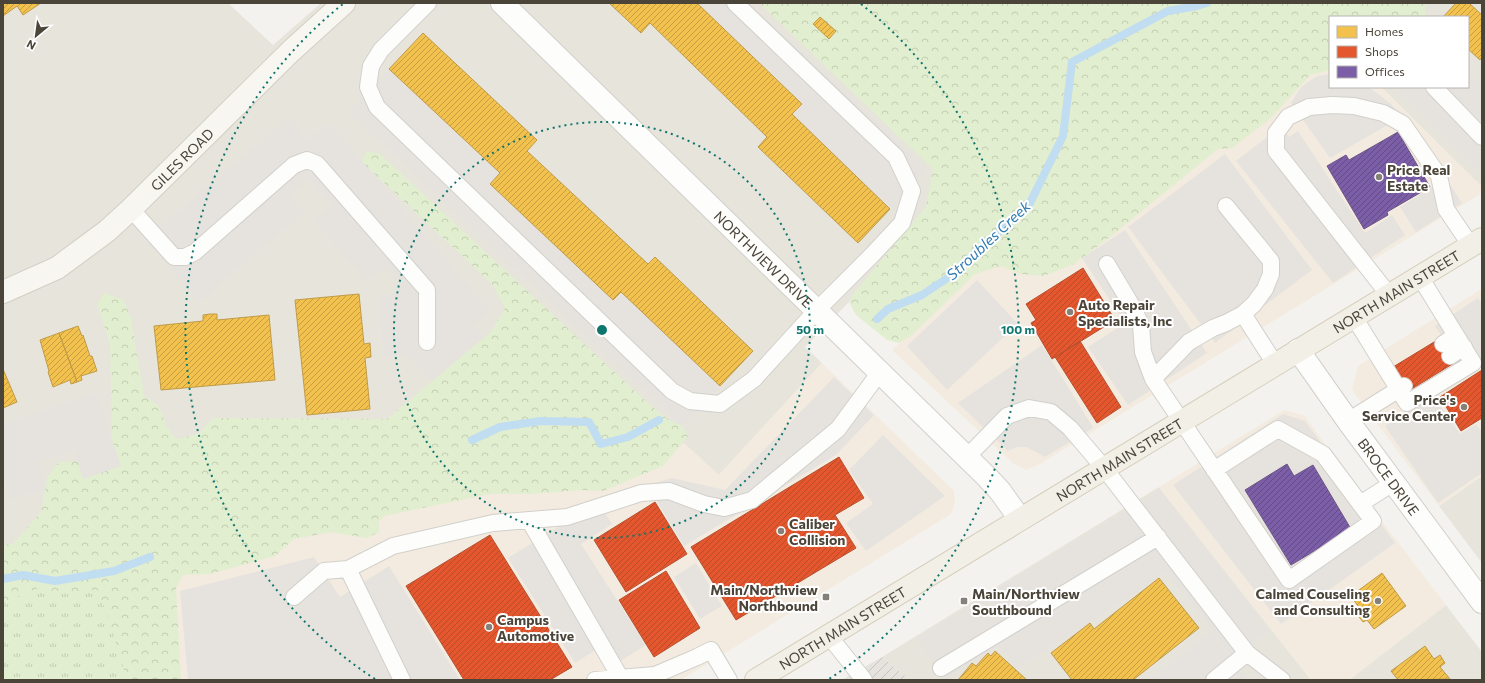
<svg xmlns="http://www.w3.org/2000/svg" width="1485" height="683" viewBox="0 0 1485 683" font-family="Commissioner,sans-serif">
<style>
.residential{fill:#e7e4dc}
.commercial{fill:#f3ebdf}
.industrial{fill:url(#industrial-furrows)}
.grass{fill:url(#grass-tufts)}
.forest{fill:url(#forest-crowns);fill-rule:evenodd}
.parking{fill:#e6e3df;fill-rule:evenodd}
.homes{fill:url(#homes-hatch);stroke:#c09c48}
.shops{fill:url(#shops-hatch);stroke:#b65131}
.offices{fill:url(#offices-hatch);stroke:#6d5686}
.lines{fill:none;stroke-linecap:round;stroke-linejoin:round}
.stream{stroke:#c0ddf1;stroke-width:8}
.lane-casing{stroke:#d2d0cb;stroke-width:18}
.street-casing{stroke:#d2d0cb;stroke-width:24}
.secondary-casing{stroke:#d3cfc5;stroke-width:24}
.primary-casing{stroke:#d6cebb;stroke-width:24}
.lane{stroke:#fdfdfc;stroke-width:16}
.street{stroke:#fdfdfc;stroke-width:22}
.secondary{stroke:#f7f6f1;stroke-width:22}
.primary{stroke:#f2efe6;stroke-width:22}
.ring{fill:none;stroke:#0f766e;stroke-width:2;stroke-dasharray:2 4}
.poi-dot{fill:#868178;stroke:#fff;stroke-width:1.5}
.labels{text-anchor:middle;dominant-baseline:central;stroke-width:4;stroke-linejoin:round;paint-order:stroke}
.street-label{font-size:14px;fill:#4b4439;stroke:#fff}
.poi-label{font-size:14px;font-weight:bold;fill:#4b4439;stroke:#fff;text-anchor:start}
.water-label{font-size:15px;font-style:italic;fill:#2e7ab2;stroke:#fff}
.centre{fill:#0f766e;stroke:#fff;stroke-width:2}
.ring-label{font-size:12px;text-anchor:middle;font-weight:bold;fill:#0f766e;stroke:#fff;stroke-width:4;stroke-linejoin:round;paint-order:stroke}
</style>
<defs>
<pattern id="industrial-furrows" width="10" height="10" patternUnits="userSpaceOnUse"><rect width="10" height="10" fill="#e6e2de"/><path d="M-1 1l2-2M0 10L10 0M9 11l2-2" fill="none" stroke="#c7c3bf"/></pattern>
<pattern id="grass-tufts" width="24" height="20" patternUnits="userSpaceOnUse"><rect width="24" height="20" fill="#e1eecf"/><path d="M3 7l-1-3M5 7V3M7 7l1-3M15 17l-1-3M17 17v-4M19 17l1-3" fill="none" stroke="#c3cdb2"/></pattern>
<pattern id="forest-crowns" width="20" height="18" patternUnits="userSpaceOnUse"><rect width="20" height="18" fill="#e1eecf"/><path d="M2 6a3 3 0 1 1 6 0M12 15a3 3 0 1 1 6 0" fill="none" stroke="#c3cdb2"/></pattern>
<pattern id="homes-hatch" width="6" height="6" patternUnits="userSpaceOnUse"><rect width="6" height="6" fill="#f2c14e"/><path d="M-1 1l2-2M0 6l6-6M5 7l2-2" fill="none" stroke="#c69e42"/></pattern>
<pattern id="shops-hatch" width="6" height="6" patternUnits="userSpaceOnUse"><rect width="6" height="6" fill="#e4572e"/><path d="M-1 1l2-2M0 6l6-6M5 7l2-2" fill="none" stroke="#bb4a28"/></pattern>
<pattern id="offices-hatch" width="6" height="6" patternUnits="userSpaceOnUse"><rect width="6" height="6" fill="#7b5ea7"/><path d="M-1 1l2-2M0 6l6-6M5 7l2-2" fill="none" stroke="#624c82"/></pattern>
</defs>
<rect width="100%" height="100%" fill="#f4f2ee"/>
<path class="residential" d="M3,3H228L273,45L321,3H887L960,181L848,303L805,347L822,363L719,475L3,553Z
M1295,3H1482V187L1381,87H1468V17H1330Z
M1482,476V563L1439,506Z
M1159,487L1311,680H910L882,657Z
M1446,605L1482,652V680H1349Z"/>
<path class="commercial" d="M1330,45V87H1381L1482,187V193L1040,464L1026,470L1014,464L892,350L1011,232Z
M1480,290L1482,293V476L1439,506L1352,390L1358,366Z
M822,363L954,491L955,503L951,514L681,680H160L154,528L684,443L719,475Z
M1284,410L1305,416L1345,473L1446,605L1349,680H1311L1159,487Z"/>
<path class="industrial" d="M882,657L910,680H842Z"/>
<path class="grass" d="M154,528L160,680H3V553Z"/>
<path class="forest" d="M759,3H1426L1425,17H1330V70L1310,75L1270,119L1232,148L1218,149L1110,237L1074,264L1044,276L1020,274L1001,266L975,274L912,335L899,343L887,340L856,315L849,302L854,293L926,207L933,169ZM820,17L836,31L829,39L813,24Z
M367,151L380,154L651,406L669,420L682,426L688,436L663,466L603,491L582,490L530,494H490L384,516L379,522V532L367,538L331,532L294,539L275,556L210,574L183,575L176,588L181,680H127L108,617L97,589L72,595L38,588L3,603V545L13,544L41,512L48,476L59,462L79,461L98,474L110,463L112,446L110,343L97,304L104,293L123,300L131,318L144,396L158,405L167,427L176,439L198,434L213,418L387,419L491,332L505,308L492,284L362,162Z"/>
<path class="parking" d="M697,3H750L927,170L890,209L792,114L802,104Z
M389,69L500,173L490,185L613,300L621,292L720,386L682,426L348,112Z
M1468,72L1482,86V176L1395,87H1468Z
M1330,74V87H1369L1391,104L1402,117L1330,158L1291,103L1301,87L1317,76Z
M289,117L308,140L329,123L490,311L473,326L483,337L432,380L407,355L384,357L378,297L397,293L400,285L385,267L367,282L314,221L332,205L309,179L290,195L304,212L199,302L145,240Z
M1281,126L1289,137L1298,131L1365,233L1392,215L1405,235L1333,283L1236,161Z
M1225,154L1312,270L1215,343L1128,227Z
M1446,178L1462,203L1416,232L1400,207Z
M1125,230L1207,353L1128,405L1088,347L1125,323L1082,258Z
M977,280L1018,324L947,390L907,346Z
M1478,298L1482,304V364L1466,374L1435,326Z
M1042,345L1094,429L1093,428L1045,457L1026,447H1017L1008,451L958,403Z
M834,377L874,415L836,455L684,546L647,485L672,478L725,490Z
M96,393L121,466L83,479L74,450L37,462L45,489L11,499L3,473V424Z
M1432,394L1460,434L1476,424L1482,432V473L1438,503L1385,426Z
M1283,414L1305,421L1395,543L1281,624L1173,485ZM1287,465L1294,476L1313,465L1351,529L1291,565L1245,490Z
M883,435L945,496L866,551L846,523L873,504L849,470Z
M1160,490L1269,631L1233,658L1167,572L1017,669L1000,644L944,680L917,638Z
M598,502L612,524L581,544L646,645L619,662L607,643L575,663L508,558Z
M314,557L340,597L389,566L460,680H188L180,591Z
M696,563L722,606L700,619L674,577Z
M1210,633L1248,680H1151Z"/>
<path class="homes" d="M3,3H41L23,15L17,6L3,16Z
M609,3H697L802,104L792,114L890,209L858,243L758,147L767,137L650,23L641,33Z
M1456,3H1469L1482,15V57L1480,60L1468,49V17H1443Z
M820,17L836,31L829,39L813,24Z
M423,33L537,140L527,151L648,264L655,257L753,351L720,386L621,292L613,300L490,184L500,173L389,69Z
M359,294L364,344L370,343L371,357L365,358L370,409L307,415L295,300Z
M210,314H217V320L269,315L275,380L161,390L154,326L203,321V315Z
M78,326L82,336L83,335L90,356H92L97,371L81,376L82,380L77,382L59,333Z
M59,333L77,382L71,384L70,380L53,387L48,372L49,371L40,340Z
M3,369L17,402L3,408Z
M1382,573L1406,606L1374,629L1367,620L1363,622L1356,613L1360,609L1351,596Z
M1159,578L1199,628L1133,680H1072L1051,653L1090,623L1094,629Z
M1425,646L1434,659L1440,655L1445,663L1440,667L1450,679L1398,680L1391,671Z
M995,651L1027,680H958L972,663L976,666L988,653L991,656Z"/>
<path class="shops" d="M1083,268L1115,320L1052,359L1031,323L1036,320L1026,304Z
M1439,339L1454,363L1407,392L1393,367Z
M1080,341L1121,407L1097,423L1055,357Z
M1482,370V418L1461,431L1440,397Z
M839,457L864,498L835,515L856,548L736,620L691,547Z
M655,502L687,554L626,592L594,540Z
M490,535L572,667L550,680H464L406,586Z
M666,571L700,628L654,657L619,600Z"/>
<path class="offices" d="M1398,132L1430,187L1387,212L1388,215L1364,229L1327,166L1346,155L1349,160Z
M1287,464L1294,476L1313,465L1351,529L1291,565L1245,490Z"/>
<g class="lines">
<path class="stream" d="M877,319L888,309L922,295L946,279L1029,205L1063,136L1072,62L1168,11L1197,6L1207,3
M472,440L500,427L541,421L589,422L601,444L628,437L659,420
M3,579L23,575L55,581L114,571L150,557"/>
<defs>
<path id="lane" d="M428,3L381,50L371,66L368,87L377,107L672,391L690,401L720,404L754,379L817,310L872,255L902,223L912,191L896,157L735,3
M1434,87L1482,137
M131,209L174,257H185L195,252L294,165L307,160L317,164L427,290V342
M1107,264L1132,306L1141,325L1143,352L1153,379L1289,580L1373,521L1323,454L1278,429L1214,470
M1389,295L1276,151V133L1288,117L1309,107L1332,105L1354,106L1383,113L1403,124L1439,176L1446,209L1471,246
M1243,314L1275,364
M1354,317L1407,403L1473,363L1420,277
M1443,344L1456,335
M1450,356L1464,347
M1153,379L1189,342L1213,328L1226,323L1243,314L1254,304L1265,289L1271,274V261L1226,206
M1348,421L1404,386
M967,457L1007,416L1029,408L1051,412L1070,428L1104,468L1247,653L1282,680
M1360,504L1393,483
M529,520L620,677
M348,569L402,680
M294,597L324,571L348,569L393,546L493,523L567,517L641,493L669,491L704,504L724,508L752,500L838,429L880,372
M829,636L864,680
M941,668L1158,537
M595,680L655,675L697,657L711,650L729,680
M1214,680L1247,653"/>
<g id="street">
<path id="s1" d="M502,3L987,477L1000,491L1020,519"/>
<path id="s2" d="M1298,350L1348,421L1482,602"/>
</g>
<g id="secondary">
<path id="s3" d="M3,292L57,268L107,231L131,209L291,51L344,3"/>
</g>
<g id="primary">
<path id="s4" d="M756,680L1482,239"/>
</g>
</defs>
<use href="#lane" class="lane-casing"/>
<use href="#street" class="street-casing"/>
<use href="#secondary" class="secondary-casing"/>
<use href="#primary" class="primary-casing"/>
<use href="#lane" class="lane"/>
<use href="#street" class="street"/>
<use href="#secondary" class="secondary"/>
<use href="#primary" class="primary"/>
</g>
<g class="ring">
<circle cx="602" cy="330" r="208"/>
<path d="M375 679A416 416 0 0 1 343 4M861 4A416 416 0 0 1 829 679"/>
</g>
<g class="poi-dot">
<circle cx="1379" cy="177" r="4"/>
<circle cx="1070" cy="312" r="4"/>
<circle cx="1464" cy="407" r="4"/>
<circle cx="781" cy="531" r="4"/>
<rect x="822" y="593" width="8" height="8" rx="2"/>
<rect x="960" y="597" width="8" height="8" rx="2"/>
<circle cx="1378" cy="601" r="4"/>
<circle cx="489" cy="627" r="4"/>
</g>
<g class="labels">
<g class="street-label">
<text stroke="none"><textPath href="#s3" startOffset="225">GILES ROAD</textPath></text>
<text stroke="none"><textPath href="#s1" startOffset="366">NORTHVIEW DRIVE</textPath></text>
<text stroke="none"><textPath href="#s4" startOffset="749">NORTH MAIN STREET</textPath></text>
<text stroke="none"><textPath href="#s4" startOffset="425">NORTH MAIN STREET</textPath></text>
<text stroke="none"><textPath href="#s2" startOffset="156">BROCE DRIVE</textPath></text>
<text stroke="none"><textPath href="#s4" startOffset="101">NORTH MAIN STREET</textPath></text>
</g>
<g class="poi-label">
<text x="1387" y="169">Price Real<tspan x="1387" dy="16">Estate</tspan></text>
<text x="1078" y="304">Auto Repair<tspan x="1078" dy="16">Specialists, Inc</tspan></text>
<text x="1456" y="399" text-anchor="end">Price's<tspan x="1456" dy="16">Service Center</tspan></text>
<text x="789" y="523">Caliber<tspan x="789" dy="16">Collision</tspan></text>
<text x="818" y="589" text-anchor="end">Main/Northview<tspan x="818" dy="16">Northbound</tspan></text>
<text x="972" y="593">Main/Northview<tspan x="972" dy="16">Southbound</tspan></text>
<text x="1370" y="593" text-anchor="end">Calmed Couseling<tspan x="1370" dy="16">and Consulting</tspan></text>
<text x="497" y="619">Campus<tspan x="497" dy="16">Automotive</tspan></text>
</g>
<g class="water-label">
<text transform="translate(988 240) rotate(-43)">Stroubles Creek</text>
</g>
</g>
<circle cx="602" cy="330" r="6" class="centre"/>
<g class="ring-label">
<text x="810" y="334">50 m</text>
<text x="1018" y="334">100 m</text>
</g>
<rect width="1485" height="683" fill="none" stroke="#4b4439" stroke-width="8"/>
<rect x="1329" y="16" width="140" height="72" fill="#ffffff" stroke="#b7b4b0"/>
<rect x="1337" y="26" width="20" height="12" fill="#f2c14e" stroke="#b7b4b0"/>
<text x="1365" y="36" font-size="12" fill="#4b4439">Homes</text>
<rect x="1337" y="46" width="20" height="12" fill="#e4572e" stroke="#b7b4b0"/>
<text x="1365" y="56" font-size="12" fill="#4b4439">Shops</text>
<rect x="1337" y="66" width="20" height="12" fill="#7b5ea7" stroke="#b7b4b0"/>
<text x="1365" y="76" font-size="12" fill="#4b4439">Offices</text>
<g transform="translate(36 36) rotate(209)" stroke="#ffffff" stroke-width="3" paint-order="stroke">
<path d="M0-3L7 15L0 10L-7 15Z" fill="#4b4439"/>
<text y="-6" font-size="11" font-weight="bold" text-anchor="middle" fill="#4b4439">N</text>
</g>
</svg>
